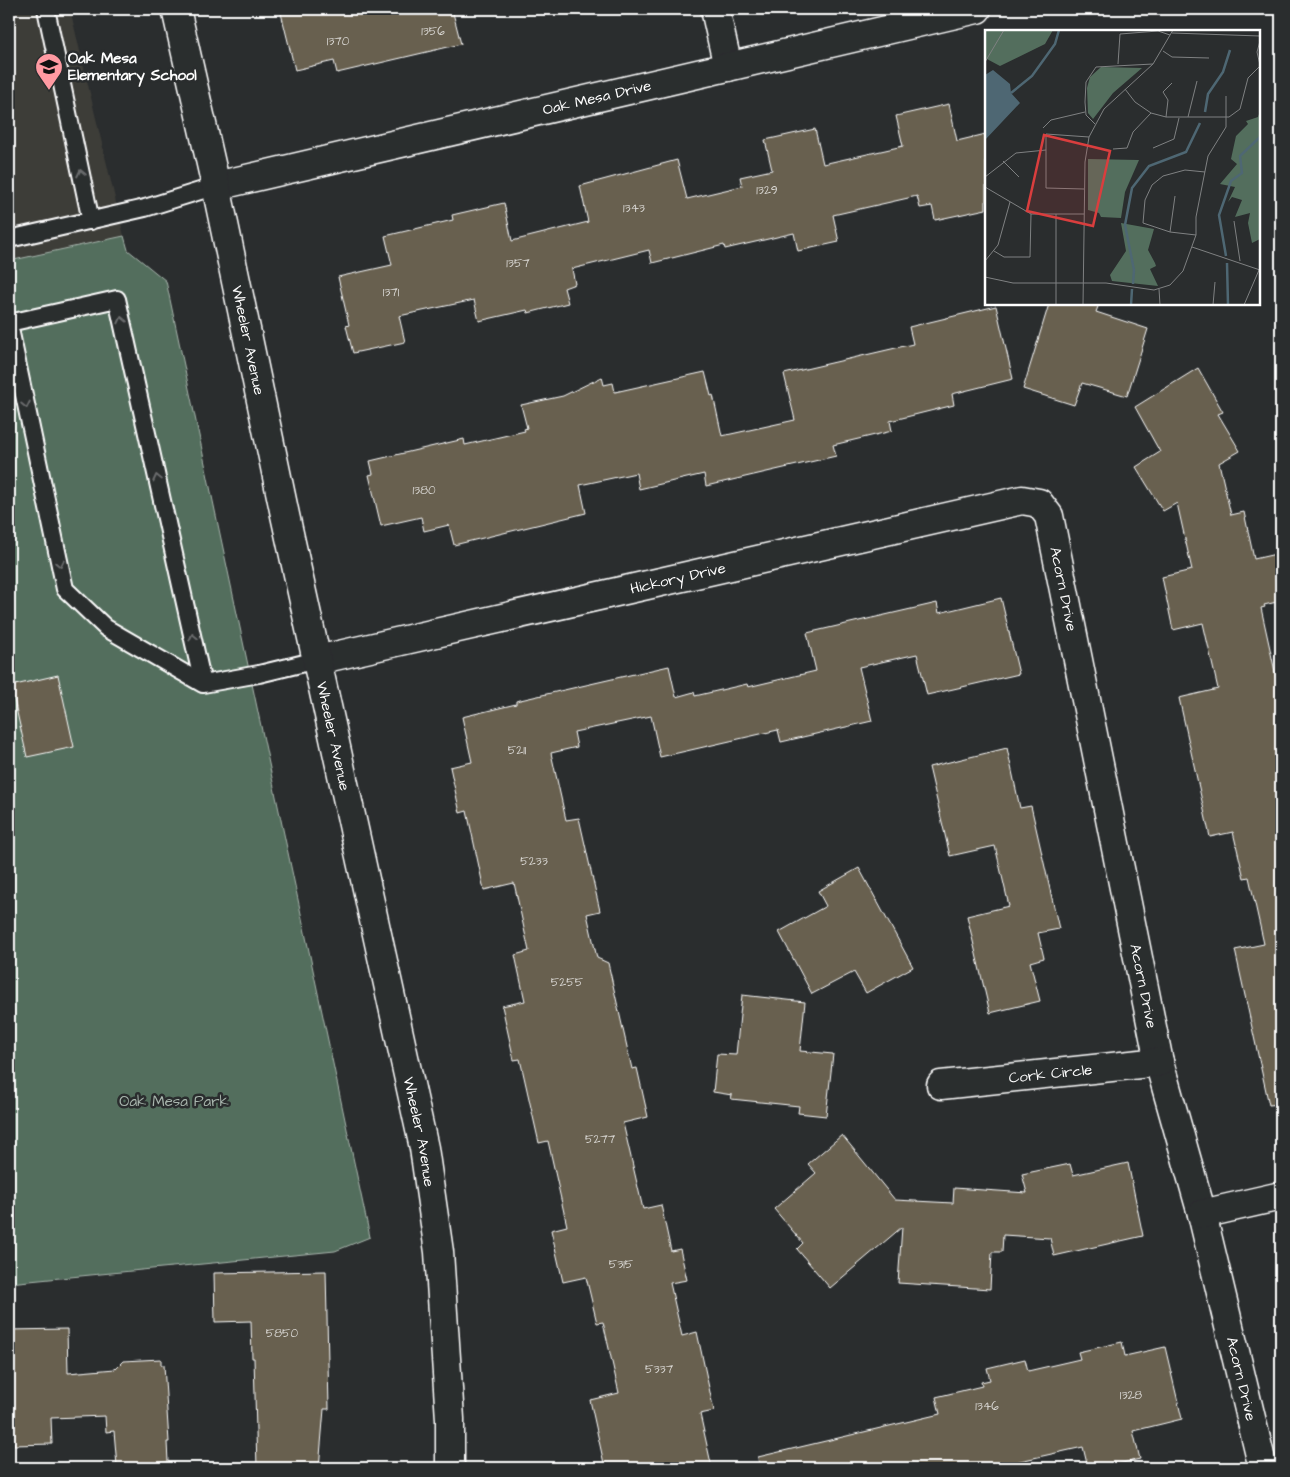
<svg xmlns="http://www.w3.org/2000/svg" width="1290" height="1477" viewBox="0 0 1290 1477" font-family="'Architects Daughter',sans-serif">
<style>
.built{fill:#3c3c38}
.green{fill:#536e5d;stroke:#a9b6ae}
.building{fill:#676050;stroke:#fff}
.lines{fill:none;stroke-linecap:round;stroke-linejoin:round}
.service-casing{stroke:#fff;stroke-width:20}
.minor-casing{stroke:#fff;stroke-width:31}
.secondary-casing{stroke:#fff;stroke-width:31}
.service{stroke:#2a2d2e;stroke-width:16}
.minor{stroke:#2a2d2e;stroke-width:28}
.secondary{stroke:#2a2d2e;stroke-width:28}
.oneway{stroke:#6a6c6d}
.labels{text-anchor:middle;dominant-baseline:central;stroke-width:5;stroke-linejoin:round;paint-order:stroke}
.number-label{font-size:12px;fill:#d9d7d3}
.poi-label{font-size:15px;font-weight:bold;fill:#fff;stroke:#2a2d2e;text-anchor:start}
.street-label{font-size:15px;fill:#fff;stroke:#2a2d2e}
.park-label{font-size:15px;fill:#a9b6ae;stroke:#2a2d2e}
.inset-river{fill:none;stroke:#4e6773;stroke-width:2.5}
.inset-road{fill:none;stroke:#7f8182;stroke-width:1}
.view{fill:#da3e3e;fill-opacity:0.15;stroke:#da3e3e;stroke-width:2.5}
.inset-edge{fill:none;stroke:#fff;stroke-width:2.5}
</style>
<rect width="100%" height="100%" fill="#2a2d2e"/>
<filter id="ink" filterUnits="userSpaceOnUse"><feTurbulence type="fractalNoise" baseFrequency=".02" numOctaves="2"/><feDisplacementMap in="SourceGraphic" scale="10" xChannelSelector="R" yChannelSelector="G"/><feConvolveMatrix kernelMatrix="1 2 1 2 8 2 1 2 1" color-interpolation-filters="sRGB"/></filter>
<g filter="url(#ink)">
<path class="built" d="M9,9H70L124,236L9,261Z"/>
<path class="green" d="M124,236L128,250L166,281L370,1237L335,1251L9,1283V261Z"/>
<path class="building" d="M280,9H452L461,44L337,73L334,61L295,70Z
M949,104L957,141L986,134V209L935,220L932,206L920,208L917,196L833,215L839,242L798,251L794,233L725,249L724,245L652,263L649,250L572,269L575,284L564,288L568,303L528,313L527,310L479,321L474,300L399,316L405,342L353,353L346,326L349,325L338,277L392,265L385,236L453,220L452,215L504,203L512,241L588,222L580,186L677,160L687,199L742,186L740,177L772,170L765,140L815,129L823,164L903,146L896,116Z
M1049,304H1099L1096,312L1148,329L1127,396L1082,383L1074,405L1023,389Z
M996,306L1013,379L952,394L954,405L890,421L892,431L833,445L836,456L706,486L704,474L639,489L636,473L580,485L586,513L454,545L449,525L424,531L421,517L381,526L369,475L373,474L370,461L464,439L465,445L525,431L524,429L527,428L521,405L563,396L602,377L604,385L613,383L615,392L705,372L711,396L713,395L722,436L795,420L784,374L913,344L909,327Z
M1198,368L1223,412L1218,414L1240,451L1219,463L1231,515L1244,512L1254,559L1276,554L1281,580V601L1264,605L1265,607L1261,608L1281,699V1104L1269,1105L1235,950L1264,944L1249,877L1244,878L1233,832L1210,837L1179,698L1218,689L1203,623L1173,630L1162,577L1192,570L1177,503L1163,511L1136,467L1160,452L1135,407Z
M1001,598L1019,674L927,695L917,654L859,667L872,721L781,742L778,730L660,757L651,716L574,732L577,747L551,753L566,820L579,818L600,911L587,914L597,958L608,963L632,1069L637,1068L648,1117L623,1123L643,1209L661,1205L671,1251L680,1249L687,1280L670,1283L682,1336L697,1332L714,1411L700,1414L712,1468H605L590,1400L619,1393L603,1322L597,1323L586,1277L563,1282L551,1230L567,1226L548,1141L539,1143L520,1059L514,1060L502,1006L525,1001L515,955L529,951L514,883L484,890L467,811L460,813L450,767L472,762L462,717L516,704V701L669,666L676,697L694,692L695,696L747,684L748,687L816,671L807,633L937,603L939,613Z
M58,675L74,747L27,757L11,686Z
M1007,748L1020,808L1031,806L1059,929L1038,933L1044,958L1030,962L1040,1001L990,1013L967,916L1009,906L995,846L950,856L929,767Z
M859,868L913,967L866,993L854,972L812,994L779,932L826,906L818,891Z
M742,995L805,1002L800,1051L833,1054L826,1116L798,1113L799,1106L731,1099L732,1095L713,1092L717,1054L736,1055Z
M842,1135L895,1200L953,1203L954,1188L1027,1193L1022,1174L1070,1164L1073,1175L1128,1163L1143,1236L1054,1256L1050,1238L1003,1235L1002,1252H992L990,1289L898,1283L902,1227L830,1288L797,1249L803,1243L774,1209L816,1173L808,1164Z
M326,1271L329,1409H324L319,1468H257L254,1358H252L251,1321L215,1322L214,1273Z
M67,1329L68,1373L115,1369L123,1361L161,1359V1365H164L169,1442H167L168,1462L117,1466L114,1431L106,1432L105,1416L51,1418L52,1444L14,1445V1442H9V1330Z
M1122,1342L1125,1356L1165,1347L1182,1419L1133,1431L1140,1459L1100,1468H1088L1083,1447L1011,1463L1012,1468H759L758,1457L940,1414L936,1397L982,1386L981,1382L990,1380L987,1368L1025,1359L1028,1371L1080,1359L1078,1352Z"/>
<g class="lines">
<defs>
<path id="service" d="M46,9L91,221
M9,239L145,208L216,186
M9,323L117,299L203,684
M9,324L65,589L106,628L203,684L259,674L317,660"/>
<g id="minor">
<path d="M715,9L728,67"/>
<path id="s1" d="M216,186L977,9"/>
<path id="s2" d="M317,660L1022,500L1039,503L1049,516L1159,1062L1202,1214L1263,1468"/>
<path id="s3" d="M941,1085L1159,1062"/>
<path d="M1202,1214L1281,1196"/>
</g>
<g id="secondary">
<path id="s4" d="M176,9L216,186L285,515L424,1148L439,1252L450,1419V1468"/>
</g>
</defs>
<use href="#service" class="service-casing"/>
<use href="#minor" class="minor-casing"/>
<use href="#secondary" class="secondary-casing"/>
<use href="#service" class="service"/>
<use href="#minor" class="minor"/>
<use href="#secondary" class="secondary"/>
</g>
<defs><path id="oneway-chevron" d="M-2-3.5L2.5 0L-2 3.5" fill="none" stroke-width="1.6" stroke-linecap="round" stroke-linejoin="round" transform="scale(1.25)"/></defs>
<g class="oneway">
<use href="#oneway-chevron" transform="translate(81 173) rotate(-102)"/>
<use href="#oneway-chevron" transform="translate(122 320) rotate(-103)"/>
<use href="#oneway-chevron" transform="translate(26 405) rotate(78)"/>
<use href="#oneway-chevron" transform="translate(157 478) rotate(-103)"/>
<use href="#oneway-chevron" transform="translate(60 564) rotate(78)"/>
<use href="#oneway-chevron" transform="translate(193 637) rotate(-103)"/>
</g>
</g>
<defs>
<symbol id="school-pin" viewBox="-11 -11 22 30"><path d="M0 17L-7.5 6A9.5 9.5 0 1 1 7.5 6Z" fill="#ff9aa2" stroke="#2a2d2e"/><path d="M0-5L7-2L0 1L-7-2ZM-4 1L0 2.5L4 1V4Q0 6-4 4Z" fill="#111"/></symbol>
</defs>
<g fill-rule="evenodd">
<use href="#school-pin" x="33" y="51" width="32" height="43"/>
</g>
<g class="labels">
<g class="number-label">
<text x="433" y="31">1356</text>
<text x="338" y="41">1370</text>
<text x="767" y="190">1329</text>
<text x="634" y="208">1343</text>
<text x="518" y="263">1357</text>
<text x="391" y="292">1371</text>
<text x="424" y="490">1380</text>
<text x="517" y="750">5211</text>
<text x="534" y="861">5233</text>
<text x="567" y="982">5255</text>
<text x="600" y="1139">5277</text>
<text x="621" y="1264">5315</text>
<text x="282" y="1333">5850</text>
<text x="659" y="1369">5337</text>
<text x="1131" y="1395">1328</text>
<text x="987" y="1406">1346</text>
</g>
<g class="poi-label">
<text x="68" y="58">Oak Mesa<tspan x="68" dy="17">Elementary School</tspan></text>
</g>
<g class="street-label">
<text stroke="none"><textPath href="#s1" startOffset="391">Oak Mesa Drive</textPath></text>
<text stroke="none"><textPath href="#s4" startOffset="339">Wheeler Avenue</textPath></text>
<text stroke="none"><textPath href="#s2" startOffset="370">Hickory Drive</textPath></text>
<text stroke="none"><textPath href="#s2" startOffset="831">Acorn Drive</textPath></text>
<text stroke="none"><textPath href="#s4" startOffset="744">Wheeler Avenue</textPath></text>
<text stroke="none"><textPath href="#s2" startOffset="1236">Acorn Drive</textPath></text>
<text stroke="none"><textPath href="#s3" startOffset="110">Cork Circle</textPath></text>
<text stroke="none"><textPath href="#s4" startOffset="1149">Wheeler Avenue</textPath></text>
<text stroke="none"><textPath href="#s2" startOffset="1641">Acorn Drive</textPath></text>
</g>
<g class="park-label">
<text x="174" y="1101">Oak Mesa Park</text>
</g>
</g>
<g transform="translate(985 30)">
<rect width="275" height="275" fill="#2a2d2e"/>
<path d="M0,0H68L60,14L15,36L0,28ZM116,37L157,38L128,63L108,89L103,83L102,58L105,47ZM275,81V209L267,213L263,193L265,183L250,187L257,170L247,167L243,172L250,157L235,154L252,134L246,129L251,106L263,94L261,91L273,87ZM103,129L154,130L140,162L136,188L116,187L114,183L103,180ZM136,193L169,199L163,220L170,233L171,236L165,239L173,256L127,251L125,245L141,221Z" fill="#536e5d"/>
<path d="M8,40L25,54L26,63L35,73L0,110V45Z" fill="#4e6773"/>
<path class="inset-river" d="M26,63L47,46L70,14L74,0M220,82L223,64L238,42L245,20M241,226L234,185L246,151L257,143L255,126L275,107M242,233L243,275M148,254L149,240L140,195L147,158L164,136L201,122L215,93M146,275L147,259"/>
<path class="inset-road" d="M187,3L275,6M275,11L272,22L275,35M178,21L187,27L224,28M0,32L19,0M133,34L135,4L173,1L185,5M140,59L150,72L166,83L181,87H244L255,79L263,48L275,36M181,87L183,70L178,62L187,53M203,87L212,51M110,94L101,85L100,72L101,52L111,37L168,34M58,98L66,90L100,82M168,118L189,109L194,88M128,119L142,118L148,102L166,83M18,131L34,147M0,147L31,123L61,120M0,157L46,184H99M99,159L61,158V104L104,107M71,184V275M249,191L255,231M185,202L190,166M211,205L185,202L158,193L160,170L167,155L178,146L200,140L220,142M207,217L275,240M9,221L19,227H45L46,184M0,231L13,215L25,172M0,247L28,253H121L169,260L185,255L198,241L211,205V187L223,126L241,97V66M174,259L175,275M98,275L100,132L104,107L119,79L168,34L188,0M228,275L230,252M259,275L274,240"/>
<path class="view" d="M59,105L125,121L108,196L42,181Z"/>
<rect width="275" height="275" class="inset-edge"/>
</g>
<rect width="1290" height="1477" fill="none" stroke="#2a2d2e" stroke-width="30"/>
<rect x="15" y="15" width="1260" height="1447" fill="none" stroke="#fff" stroke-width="2" filter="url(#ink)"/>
</svg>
